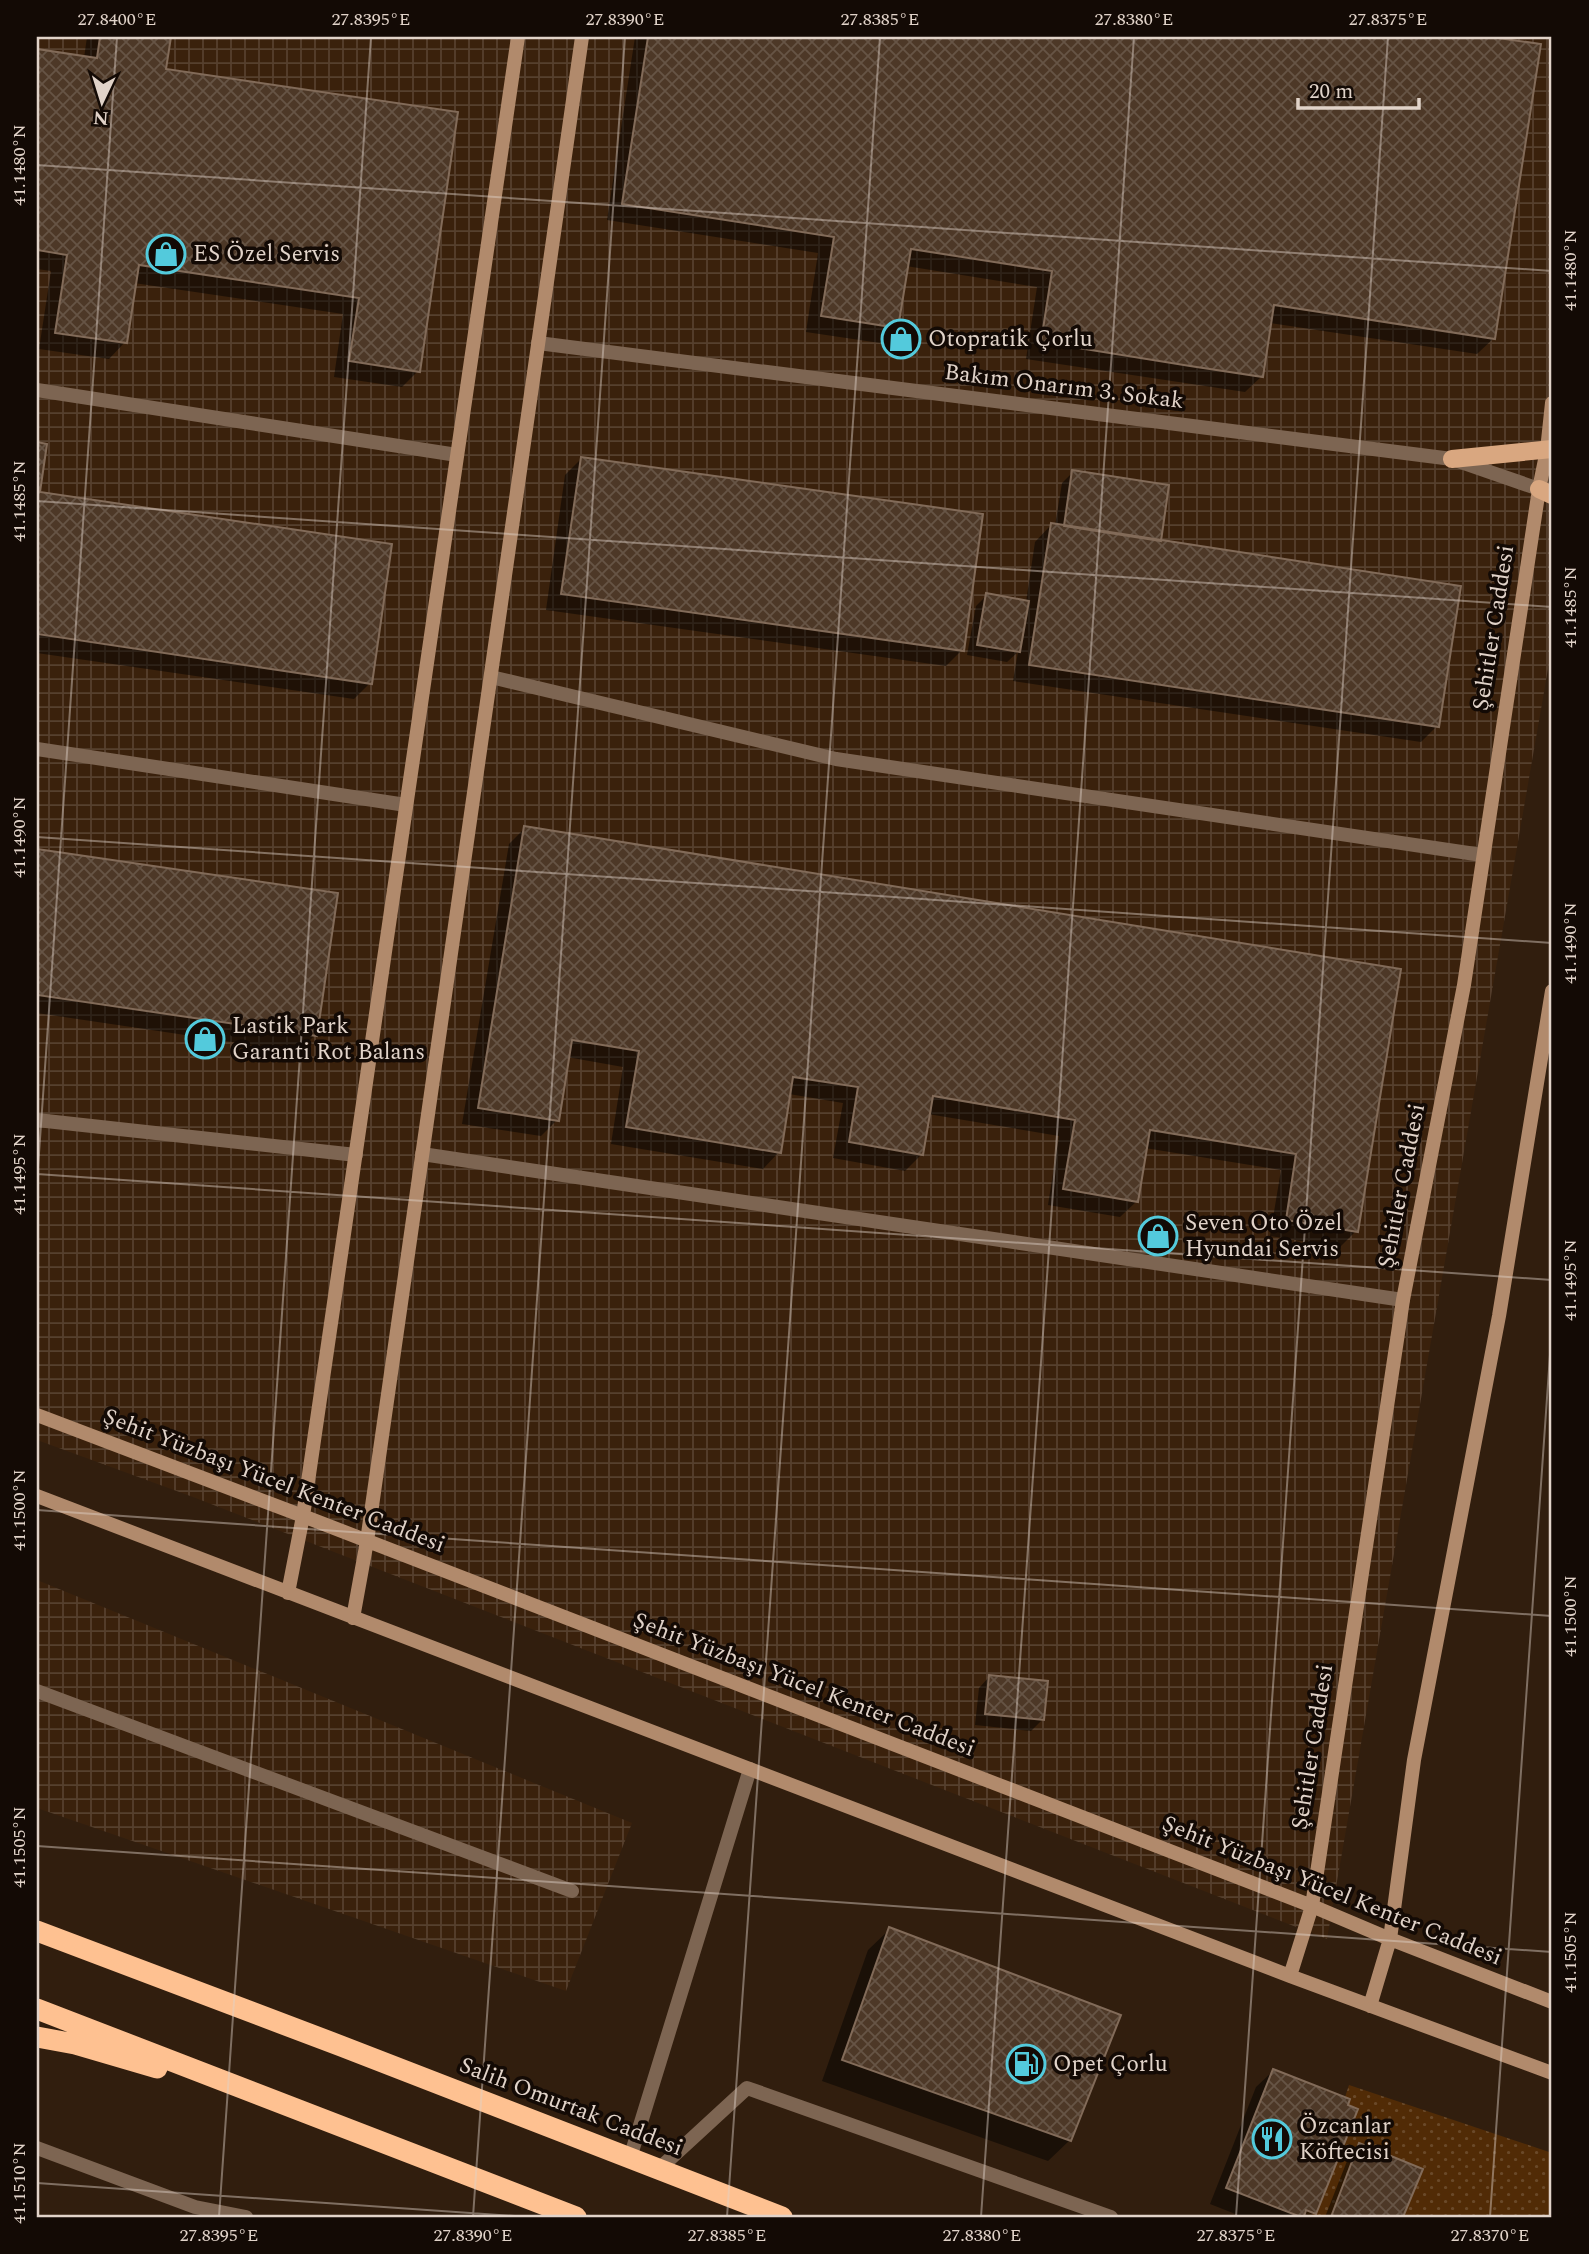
<svg xmlns="http://www.w3.org/2000/svg" width="1589" height="2254" viewBox="0 0 1589 2254" font-family="Spectral,serif">
<style>
.industrial{fill:url(#industrial-grid)}
.green{fill:url(#green-dots)}
.shadow{fill:#0007}
.building{fill:url(#building-cross-hatch);stroke:#826b59;stroke-width:2}
.lines{fill:none;stroke-linecap:round;stroke-linejoin:round}
.lane{stroke:#7d6552;stroke-width:14}
.street{stroke:#7d6552;stroke-width:14}
.secondary{stroke:#b18a6c;stroke-width:14}
.primary{stroke:#d9a780;stroke-width:18}
.highway{stroke:#fec191;stroke-width:21}
.ticks{fill:none;stroke:#e1d3c9;stroke-width:2;stroke-opacity:0.45}
.labels{text-anchor:middle;dominant-baseline:central;stroke-width:7;stroke-linejoin:round;paint-order:stroke}
.poi-label{font-size:23px;fill:#e1d3c9;stroke:#130a05;text-anchor:start}
.street-label{font-size:23px;fill:#e1d3c9;stroke:#130a05}
.neatline{fill:none;stroke:#e1d3c9;stroke-width:2.5}
.ticks-label{font-size:18px;text-anchor:middle;fill:#e1d3c9}
</style>
<defs>
<pattern id="industrial-grid" width="8" height="8" patternUnits="userSpaceOnUse" patternTransform="scale(1.75)"><rect width="8" height="8" fill="#3a210c"/><path d="M0 4h8M4 0v8" fill="none" stroke="#56402e"/></pattern>
<pattern id="green-dots" width="8" height="8" patternUnits="userSpaceOnUse" patternTransform="scale(1.75)"><rect width="8" height="8" fill="#512b06"/><path d="M2 2h.1M6 6h.1" fill="none" stroke="#6a4929" stroke-width="1.8" stroke-linecap="round"/></pattern>
<pattern id="building-cross-hatch" width="8" height="8" patternUnits="userSpaceOnUse" patternTransform="scale(1.75)"><rect width="8" height="8" fill="#4d3827"/><path d="M0 0l8 8M0 8l8-8" fill="none" stroke="#665445"/></pattern>
</defs>
<rect width="100%" height="100%" fill="#311e0e"/>
<path class="industrial" d="M37,37H1552V646L1327,1939L193,1497L37,1440Z
M37,1580L632,1823L566,1991L37,1808Z"/>
<path class="green" d="M1349,2085L1552,2153V2217H1305Z"/>
<path class="shadow" d="M87,37H169L165,70L456,113L418,371L402,387L334,377L343,314L134,283L125,342L109,359L39,349L51,271L37,269V51L84,58Z
M635,37H1480L1539,46L1494,338L1477,354L1270,323L1262,376L1245,392L1026,359L1037,287L906,266L897,327L880,343L806,332L818,253L607,220Z
M37,444L45,445L38,494L370,683L354,699L37,653Z
M581,459L962,650L946,666L546,610L565,475Z
M1073,472L1159,542L1437,726L1421,742L1013,681L1018,652L1007,662L967,655L976,606L987,595L1026,602L1035,542L1051,525L1055,526L1062,483Z
M525,828L1399,971L1356,1231L1340,1247L1270,1236L1281,1170L1145,1148L1137,1201L1120,1217L1048,1205L1059,1136L928,1114L922,1154L905,1171L833,1158L843,1103L789,1094L779,1152L763,1169L611,1144L623,1067L567,1057L557,1120L541,1136L462,1124L509,844Z
M37,851L336,895L315,1035L299,1052L37,1013Z
M989,1677L1042,1720L1031,1731L975,1725L979,1688Z
M890,1929L1070,2140L1048,2161L822,2081L868,1950Z
M1273,2071L1355,2110L1314,2213L1310,2217H1243L1210,2204L1256,2087Z
M1360,2146L1420,2170L1401,2217H1325L1349,2156Z"/>
<path class="building" d="M100,37H171L166,69L458,112L420,372L349,361L359,298L139,265L127,343L55,333L67,255L37,250V49L97,58Z
M648,37H1491L1541,44L1495,339L1274,305L1263,377L1190,366L1041,342L1052,271L911,249L898,328L821,316L834,237L622,204Z
M37,442L47,444L40,492L392,544L372,684L37,634Z
M581,457L983,514L964,651L561,594Z
M1072,470L1169,485L1161,541L1064,526Z
M1051,523L1461,586L1439,727L1029,665Z
M986,593L1029,601L1020,652L977,645Z
M524,826L1401,969L1358,1232L1286,1220L1296,1154L1150,1130L1138,1202L1063,1189L1075,1120L933,1096L923,1155L849,1142L858,1087L793,1077L781,1153L626,1127L639,1051L572,1040L559,1121L478,1108Z
M37,849L338,893L317,1036L37,995Z
M989,1675L1048,1681L1044,1720L985,1714Z
M889,1927L1121,2015L1071,2141L842,2060Z
M1273,2069L1350,2099L1348,2105L1358,2109L1316,2214L1306,2210L1304,2217H1301L1226,2188Z
M1359,2143L1423,2169L1403,2217H1331Z"/>
<g class="lines">
<path class="lane" d="M37,1691L572,1891
M659,2169L747,2088L1111,2217"/>
<path class="street" d="M538,343L1452,459L1539,489
M37,390L457,455
M491,677L836,759L1482,855
M37,749L406,805
M37,1120L356,1155
M422,1154L1403,1300
M37,2148L195,2207L246,2217
M630,2158L750,1769"/>
<path class="secondary" d="M37,1415L303,1516L1312,1906L1390,1939L1552,2002
M37,1496L1290,1976L1552,2073
M288,1593L303,1516L518,37
M353,1618L367,1541L582,37
M1290,1976L1312,1906L1403,1300L1464,985L1539,489L1547,450L1552,403
M1370,2006L1390,1939L1414,1760L1499,1316L1552,991"/>
<path class="primary" d="M1452,459L1552,449
M1539,489L1552,495"/>
<path class="highway" d="M37,1931L341,2046L782,2217
M37,2009L576,2217
M37,2037L75,2044L157,2068"/>
</g>
<path class="ticks" d="M37,165L1552,271M37,501L1552,607M37,837L1552,943M37,1174L1552,1280M37,1182L117,37M37,1510L1552,1616M37,1846L1552,1952M37,2183L529,2217M219,2217L371,37M473,2217L625,37M727,2217L880,37M981,2217L1134,37M1236,2217L1388,37M1490,2217L1552,1326"/>
<defs>
<symbol id="shop-ring" viewBox="-11 -11 22 22"><circle r="9.5" fill="#130a05" stroke="#53cadc" stroke-width="1.5"/><path d="M-5-2.5h2.3a2.7 3.5 0 0 1 5.4 0H5L5.5 6h-11ZM-1.5-2.5h3a1.5 2.3 0 0 0-3 0Z" fill="#53cadc"/></symbol>
<symbol id="fuel-ring" viewBox="-11 -11 22 22"><circle r="9.5" fill="#130a05" stroke="#53cadc" stroke-width="1.5"/><path d="M-5.5-6h7V0h2V4h1.3V-2.5L3-4.5l.8-.8L6-3V5H2.5V1h-1V6h-7ZM-4.2-4.7v3.2H.2V-4.7Z" fill="#53cadc"/></symbol>
<symbol id="restaurant-ring" viewBox="-11 -11 22 22"><circle r="9.5" fill="#130a05" stroke="#53cadc" stroke-width="1.5"/><path d="M-5-6h1v4h1v-4h1v4h1v-4h1v5L-1.5 .5V6h-2V.5L-5-1ZM5-6V6H3V1.5H1.5Q1.5-4 5-6Z" fill="#53cadc"/></symbol>
</defs>
<g fill-rule="evenodd">
<use href="#shop-ring" x="144" y="232" width="44" height="44"/>
<use href="#shop-ring" x="879" y="317" width="44" height="44"/>
<use href="#shop-ring" x="183" y="1017" width="44" height="44"/>
<use href="#shop-ring" x="1136" y="1214" width="44" height="44"/>
<use href="#fuel-ring" x="1004" y="2042" width="44" height="44"/>
<use href="#restaurant-ring" x="1250" y="2117" width="44" height="44"/>
</g>
<g class="labels">
<g class="poi-label">
<text x="193" y="254">ES Özel Servis</text>
<text x="928" y="339">Otopratik Çorlu</text>
<text x="232" y="1026">Lastik Park<tspan x="232" dy="26">Garanti Rot Balans</tspan></text>
<text x="1185" y="1223">Seven Oto Özel<tspan x="1185" dy="26">Hyundai Servis</tspan></text>
<text x="1053" y="2064">Opet Çorlu</text>
<text x="1299" y="2126">Özcanlar<tspan x="1299" dy="26">Köftecisi</tspan></text>
</g>
<g class="street-label">
<text transform="translate(1064 387) rotate(7)">Bakım Onarım 3. Sokak</text>
<text transform="translate(1494 628) rotate(-81)">Şehitler Caddesi</text>
<text transform="translate(1402 1186) rotate(-79)">Şehitler Caddesi</text>
<text transform="translate(274 1481) rotate(21)">Şehit Yüzbaşı Yücel Kenter Caddesi</text>
<text transform="translate(804 1685) rotate(21)">Şehit Yüzbaşı Yücel Kenter Caddesi</text>
<text transform="translate(1313 1747) rotate(-81)">Şehitler Caddesi</text>
<text transform="translate(1332 1891) rotate(22)">Şehit Yüzbaşı Yücel Kenter Caddesi</text>
<text transform="translate(571 2107) rotate(21)">Salih Omurtak Caddesi</text>
</g>
</g>
<rect width="1589" height="2254" fill="none" stroke="#130a05" stroke-width="77"/>
<g transform="translate(102 102) rotate(184)" stroke="#130a05" stroke-width="5" paint-order="stroke">
<path d="M0-5L12 26L0 18L-12 26Z" fill="#e1d3c9"/>
<text y="-10" font-size="19" font-weight="bold" text-anchor="middle" fill="#e1d3c9">N</text>
</g>
<path d="M1298 98v10h121v-10" fill="none" stroke="#e1d3c9" stroke-width="3.5"/>
<text x="1309" y="98" font-size="21" fill="#e1d3c9" stroke="#130a05" stroke-width="5" paint-order="stroke">20 m</text>
<rect x="38" y="38" width="1512" height="2178" class="neatline"/>
<g class="ticks-label">
<text x="117" y="25">27.8400°E</text>
<text x="371" y="25">27.8395°E</text>
<text x="625" y="25">27.8390°E</text>
<text x="880" y="25">27.8385°E</text>
<text x="1134" y="25">27.8380°E</text>
<text x="1388" y="25">27.8375°E</text>
<text transform="translate(19 165) rotate(-90)" y="6">41.1480°N</text>
<text transform="translate(1570 270) rotate(-90)" y="6">41.1480°N</text>
<text transform="translate(19 501) rotate(-90)" y="6">41.1485°N</text>
<text transform="translate(1570 607) rotate(-90)" y="6">41.1485°N</text>
<text transform="translate(19 837) rotate(-90)" y="6">41.1490°N</text>
<text transform="translate(1570 943) rotate(-90)" y="6">41.1490°N</text>
<text transform="translate(19 1174) rotate(-90)" y="6">41.1495°N</text>
<text transform="translate(1570 1280) rotate(-90)" y="6">41.1495°N</text>
<text transform="translate(19 1510) rotate(-90)" y="6">41.1500°N</text>
<text transform="translate(1570 1616) rotate(-90)" y="6">41.1500°N</text>
<text transform="translate(19 1847) rotate(-90)" y="6">41.1505°N</text>
<text transform="translate(1570 1952) rotate(-90)" y="6">41.1505°N</text>
<text transform="translate(19 2183) rotate(-90)" y="6">41.1510°N</text>
<text x="219" y="2241">27.8395°E</text>
<text x="473" y="2241">27.8390°E</text>
<text x="727" y="2241">27.8385°E</text>
<text x="982" y="2241">27.8380°E</text>
<text x="1236" y="2241">27.8375°E</text>
<text x="1490" y="2241">27.8370°E</text>
</g>
</svg>
